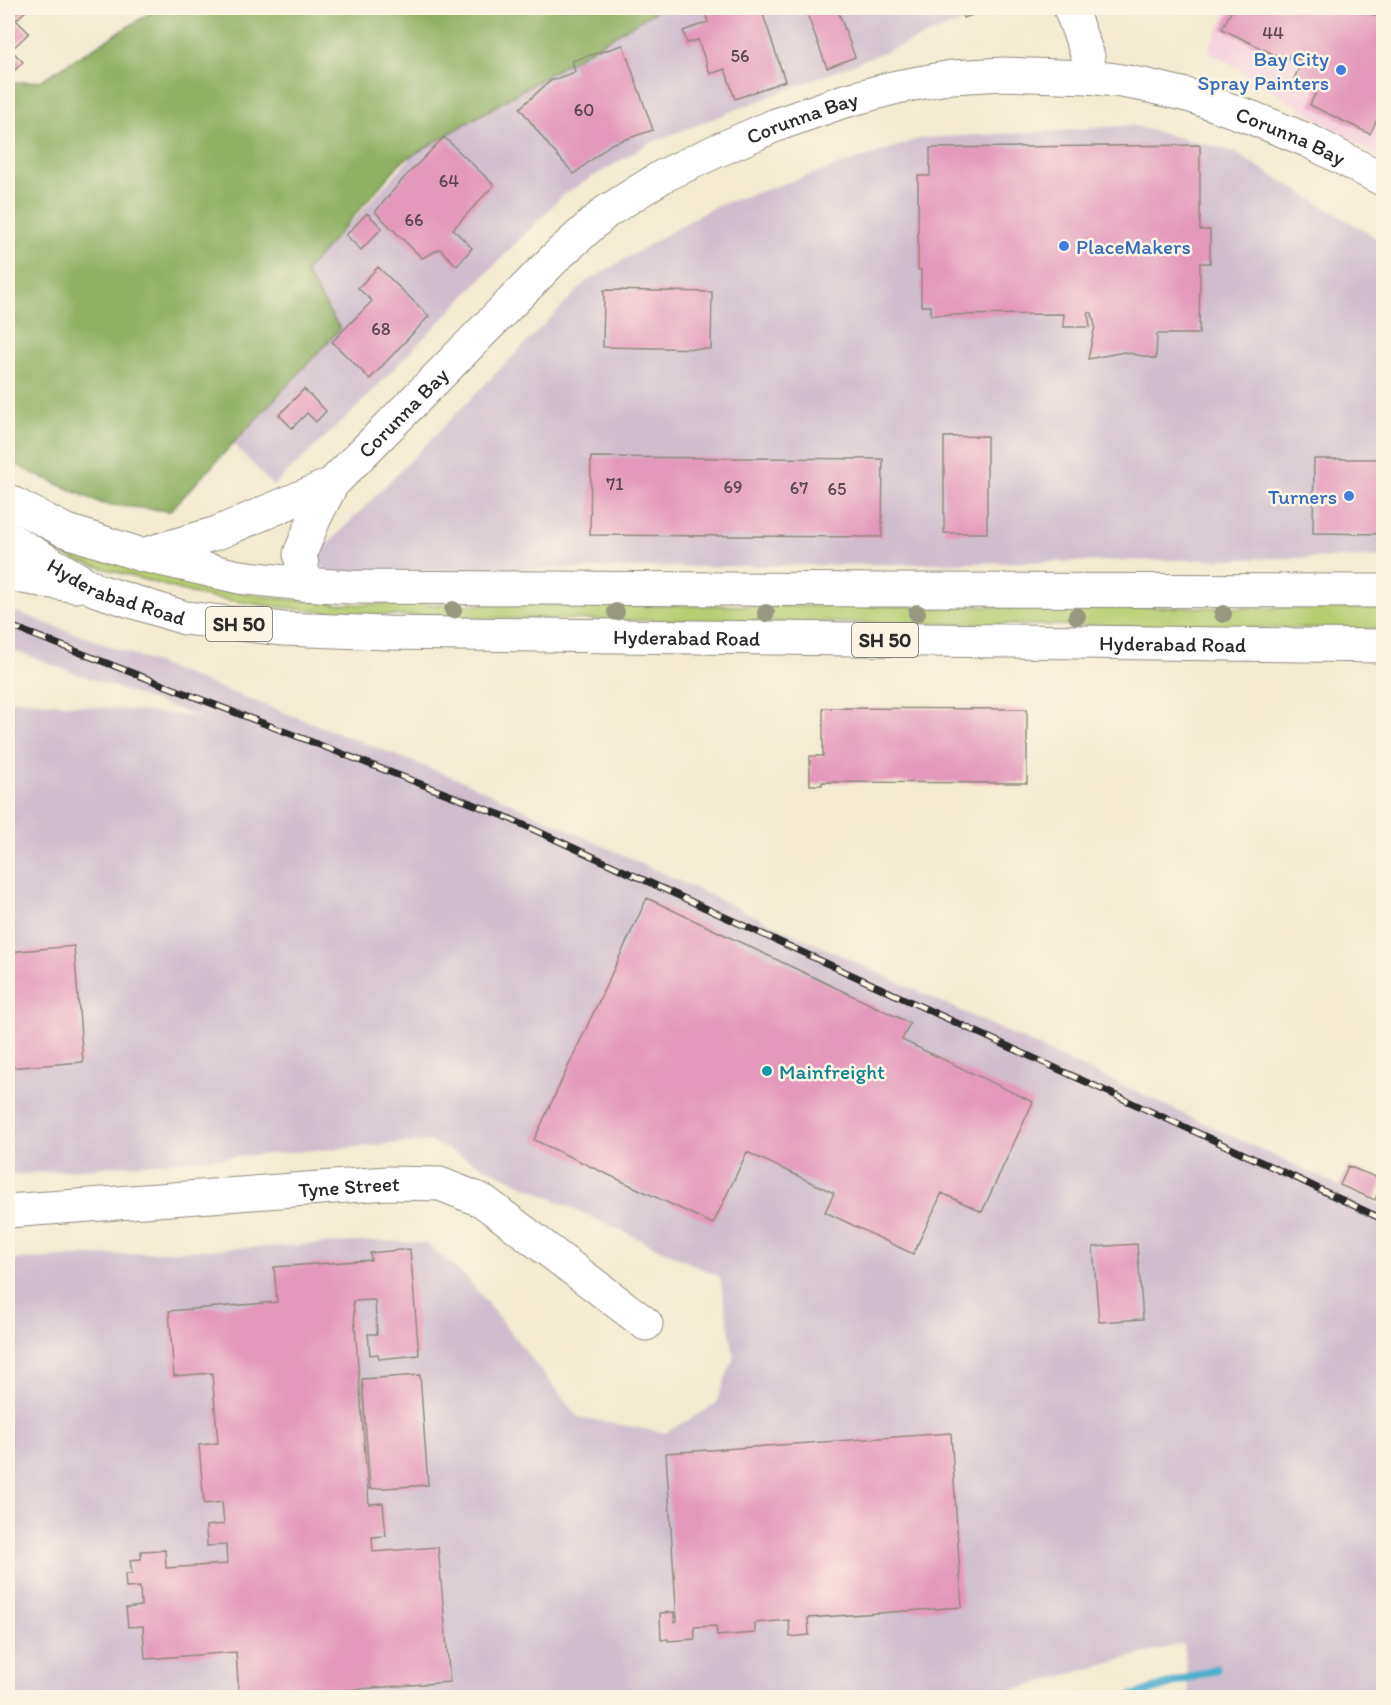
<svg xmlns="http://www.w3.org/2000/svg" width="1391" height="1705" viewBox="0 0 1391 1705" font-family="Itim,sans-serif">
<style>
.built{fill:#f3cfde}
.industrial{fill:#cfbdce}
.green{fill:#b6cd72;stroke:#707c4e;stroke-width:1.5}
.forest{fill:#90b064;stroke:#5e6e48;stroke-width:1.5}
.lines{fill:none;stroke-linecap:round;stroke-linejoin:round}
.stream{stroke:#4eaecd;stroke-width:9}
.building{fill:#e498bb}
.minor-casing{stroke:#8f8a7e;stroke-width:35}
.highway-casing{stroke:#8f8a7e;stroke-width:35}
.minor{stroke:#fff;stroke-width:33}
.highway{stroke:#fff;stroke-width:33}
.rail-casing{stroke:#2b2b2b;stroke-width:7}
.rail{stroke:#fcf5e5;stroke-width:4.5;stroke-dasharray:14;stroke-linecap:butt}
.tree{fill:#989880}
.shop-dot{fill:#3f7fe0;stroke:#fcf5e5;stroke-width:2}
.culture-dot{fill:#0f9aa8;stroke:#fcf5e5;stroke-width:2}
.labels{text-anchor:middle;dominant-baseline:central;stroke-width:5;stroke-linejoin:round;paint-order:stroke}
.number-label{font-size:18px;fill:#59464f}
.shield{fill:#fcf5e5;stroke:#6a6863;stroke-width:1.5}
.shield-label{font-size:20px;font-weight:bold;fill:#2b2b2b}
.shop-label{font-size:21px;fill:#366cbe;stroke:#fcf5e5;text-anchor:end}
.street-label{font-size:21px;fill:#2b2b2b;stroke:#fcf5e5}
.culture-label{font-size:21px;fill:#0d838f;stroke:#fcf5e5;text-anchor:start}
</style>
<rect width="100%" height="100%" fill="#fcf5e5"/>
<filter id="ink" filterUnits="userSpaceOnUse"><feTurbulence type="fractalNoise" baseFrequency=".0167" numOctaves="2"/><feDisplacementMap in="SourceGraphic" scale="12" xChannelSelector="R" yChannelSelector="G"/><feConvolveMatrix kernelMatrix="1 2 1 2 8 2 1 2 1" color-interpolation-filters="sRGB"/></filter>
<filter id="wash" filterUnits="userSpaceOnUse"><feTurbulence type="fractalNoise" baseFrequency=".008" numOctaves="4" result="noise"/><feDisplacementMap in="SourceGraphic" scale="24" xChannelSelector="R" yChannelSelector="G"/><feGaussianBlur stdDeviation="1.35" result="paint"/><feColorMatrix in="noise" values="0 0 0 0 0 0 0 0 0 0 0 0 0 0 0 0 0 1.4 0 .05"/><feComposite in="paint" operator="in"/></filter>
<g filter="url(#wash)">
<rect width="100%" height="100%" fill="#f3ead1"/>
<path class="built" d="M1229,8H1383V160L1208,50Z"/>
<path class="industrial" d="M661,8H997L648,144L564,194L352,412L273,486L234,444L339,329L305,272L416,152Z
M1131,125L1232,151L1383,242V557L325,572L316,556L586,282L713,207L922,138L1056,131Z
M8,609L137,656L463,781L1383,1206V1697H1189L1184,1643L986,1697H8V1260L377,1241L426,1243L466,1277L578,1417L665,1433L715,1405L734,1357L720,1277L429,1141L8,1175V699L200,717L55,666L8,648Z"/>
<path class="green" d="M8,517L216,588L275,598L338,604L1383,608V629L455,618L338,613L270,606L206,597L78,561L8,528Z"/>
<path class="forest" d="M158,8H661L401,162L305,272L340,329L170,511L103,504L26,470L8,459V83L40,81Z"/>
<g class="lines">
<path class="stream" d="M1127,1698L1216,1669"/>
</g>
<g id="blocks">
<path class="building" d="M8,8H29L16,20L29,33L11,50L23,62L10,75L8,72Z
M703,8H761L785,81L735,99L725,69L710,74L698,40L687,43L683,31L708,22Z
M805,8H837L855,57L827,68Z
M960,8H988L989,10L963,18Z
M1233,8H1358L1384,20V105L1370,134L1310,105L1317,90L1294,79L1302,61L1290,55L1287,61L1222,29Z
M623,45L653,130L611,144L574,174L549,146L520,108L550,81L575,72L572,61Z
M444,137L494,185L453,229L472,248L457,266L440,249L422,258L375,212L404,178Z
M1200,145V230H1210V263H1200L1199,334H1157L1156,359L1124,352L1088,359L1095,326L1092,313H1088L1090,327H1063L1064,314L931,315V306H921V270H918V176H930V148Z
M367,213L382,228L361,250L346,235Z
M378,267L429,316L370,379L332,342L372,301L358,288Z
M604,290L712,292L711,349L603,347Z
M304,389L326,411L316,422L307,413L292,428L279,415Z
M987,436V533H944V437Z
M591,457L883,459L882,537L590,535Z
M1314,459H1384V534L1313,533Z
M823,708L1027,709V783L822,782V785H810V756H823Z
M647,898L910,1023L902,1040L1033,1102L982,1212L942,1193L913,1254L825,1212L834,1193L747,1152L713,1224L534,1140Z
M74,946L83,1062L8,1068V952Z
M1348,1166L1383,1180L1375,1200L1340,1185Z
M1137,1244L1143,1319L1099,1322L1093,1247Z
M410,1249L419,1355L379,1359L378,1354L370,1355L368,1334H377L375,1300L353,1301L369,1504L383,1503L386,1536L372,1537L373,1552L438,1547L450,1682L239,1698L236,1652L145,1659L143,1626L128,1627L126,1608L141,1606L140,1587L126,1588L125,1574H132L130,1560L141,1559V1551L165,1550L166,1568L227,1564L226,1545L207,1546L206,1526L224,1524L222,1502L204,1504L199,1445L218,1443L212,1373L174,1376L169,1311L277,1302L274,1267L371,1260L370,1253Z
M420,1375L428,1485L370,1489L362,1379Z
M951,1433L962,1607L808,1618L809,1635L790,1637L789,1620L755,1623V1633L717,1636L716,1626L694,1627L695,1639L668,1641V1639L661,1640L660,1613L674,1612V1622L677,1621L666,1453Z"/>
</g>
</g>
<g filter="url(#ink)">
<use href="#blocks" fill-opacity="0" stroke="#8f8a7e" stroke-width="1.5"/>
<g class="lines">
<defs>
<g id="minor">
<path d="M1070,8L1088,56L1089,77"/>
<path d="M142,555L217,533L332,484"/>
<path id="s1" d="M303,584L302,565L300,554L315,517L332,484L559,254L606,212L663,176L716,151L776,125L841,102L897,87L952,77L1004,74L1089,77L1115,80L1144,85L1191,96L1250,117L1309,141L1384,180"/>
<path id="s2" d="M8,1211L388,1183L440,1184L483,1201L646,1324"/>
</g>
<g id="highway">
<path d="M8,501L64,530L142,555L239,577L303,584L350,587L885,590L1384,591"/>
<path id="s3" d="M8,538L96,590L185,618L283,629L387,633L1384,646"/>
<path d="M8,570L22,577L76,586"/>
</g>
</defs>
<use href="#minor" class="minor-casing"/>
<use href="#highway" class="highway-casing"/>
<use href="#minor" class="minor"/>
<use href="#highway" class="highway"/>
<defs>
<path id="rail" d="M8,625L504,816L1294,1177L1384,1220"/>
</defs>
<use href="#rail" class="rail-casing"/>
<use href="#rail" class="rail"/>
</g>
<g class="tree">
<circle cx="453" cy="610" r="9"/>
<circle cx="616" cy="612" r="9"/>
<circle cx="766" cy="613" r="9"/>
<circle cx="917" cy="613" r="9"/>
<circle cx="1223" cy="614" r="9"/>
<circle cx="1077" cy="616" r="9"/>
</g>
</g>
<g class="shop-dot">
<circle cx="1341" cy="70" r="6"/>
<circle cx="1064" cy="246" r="6"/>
<circle cx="1349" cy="496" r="6"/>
</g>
<circle class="culture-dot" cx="767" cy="1071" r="6"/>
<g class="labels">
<g class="number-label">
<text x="1273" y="33">44</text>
<text x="740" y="56">56</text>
<text x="584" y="110">60</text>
<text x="449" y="181">64</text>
<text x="414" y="220">66</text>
<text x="381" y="329">68</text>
<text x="615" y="484">71</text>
<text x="733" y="487">69</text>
<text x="799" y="488">67</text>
<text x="837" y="489">65</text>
</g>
<g class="shield">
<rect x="206" y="607" width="66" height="34" rx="4.5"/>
<rect x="852" y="623" width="66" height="34" rx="4.5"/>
</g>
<g class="shield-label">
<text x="239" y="624">SH 50</text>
<text x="885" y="640">SH 50</text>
</g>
<g class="shop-label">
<text x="1329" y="58">Bay City<tspan x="1329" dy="24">Spray Painters</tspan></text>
<text x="1076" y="246" text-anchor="start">PlaceMakers</text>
<text x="1337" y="496">Turners</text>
</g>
<g class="street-label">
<text stroke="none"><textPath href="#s1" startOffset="712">Corunna Bay</textPath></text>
<text stroke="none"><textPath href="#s1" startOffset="1216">Corunna Bay</textPath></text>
<text stroke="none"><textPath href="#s1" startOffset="208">Corunna Bay</textPath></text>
<text stroke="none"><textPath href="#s3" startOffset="122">Hyderabad Road</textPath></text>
<text stroke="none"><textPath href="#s3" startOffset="698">Hyderabad Road</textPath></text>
<text stroke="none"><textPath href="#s3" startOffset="1184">Hyderabad Road</textPath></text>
<text stroke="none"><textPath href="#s2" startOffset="342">Tyne Street</textPath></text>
</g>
<g class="culture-label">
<text x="779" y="1071">Mainfreight</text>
</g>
</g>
<rect width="1391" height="1705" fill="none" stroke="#fcf5e5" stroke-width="30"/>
</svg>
